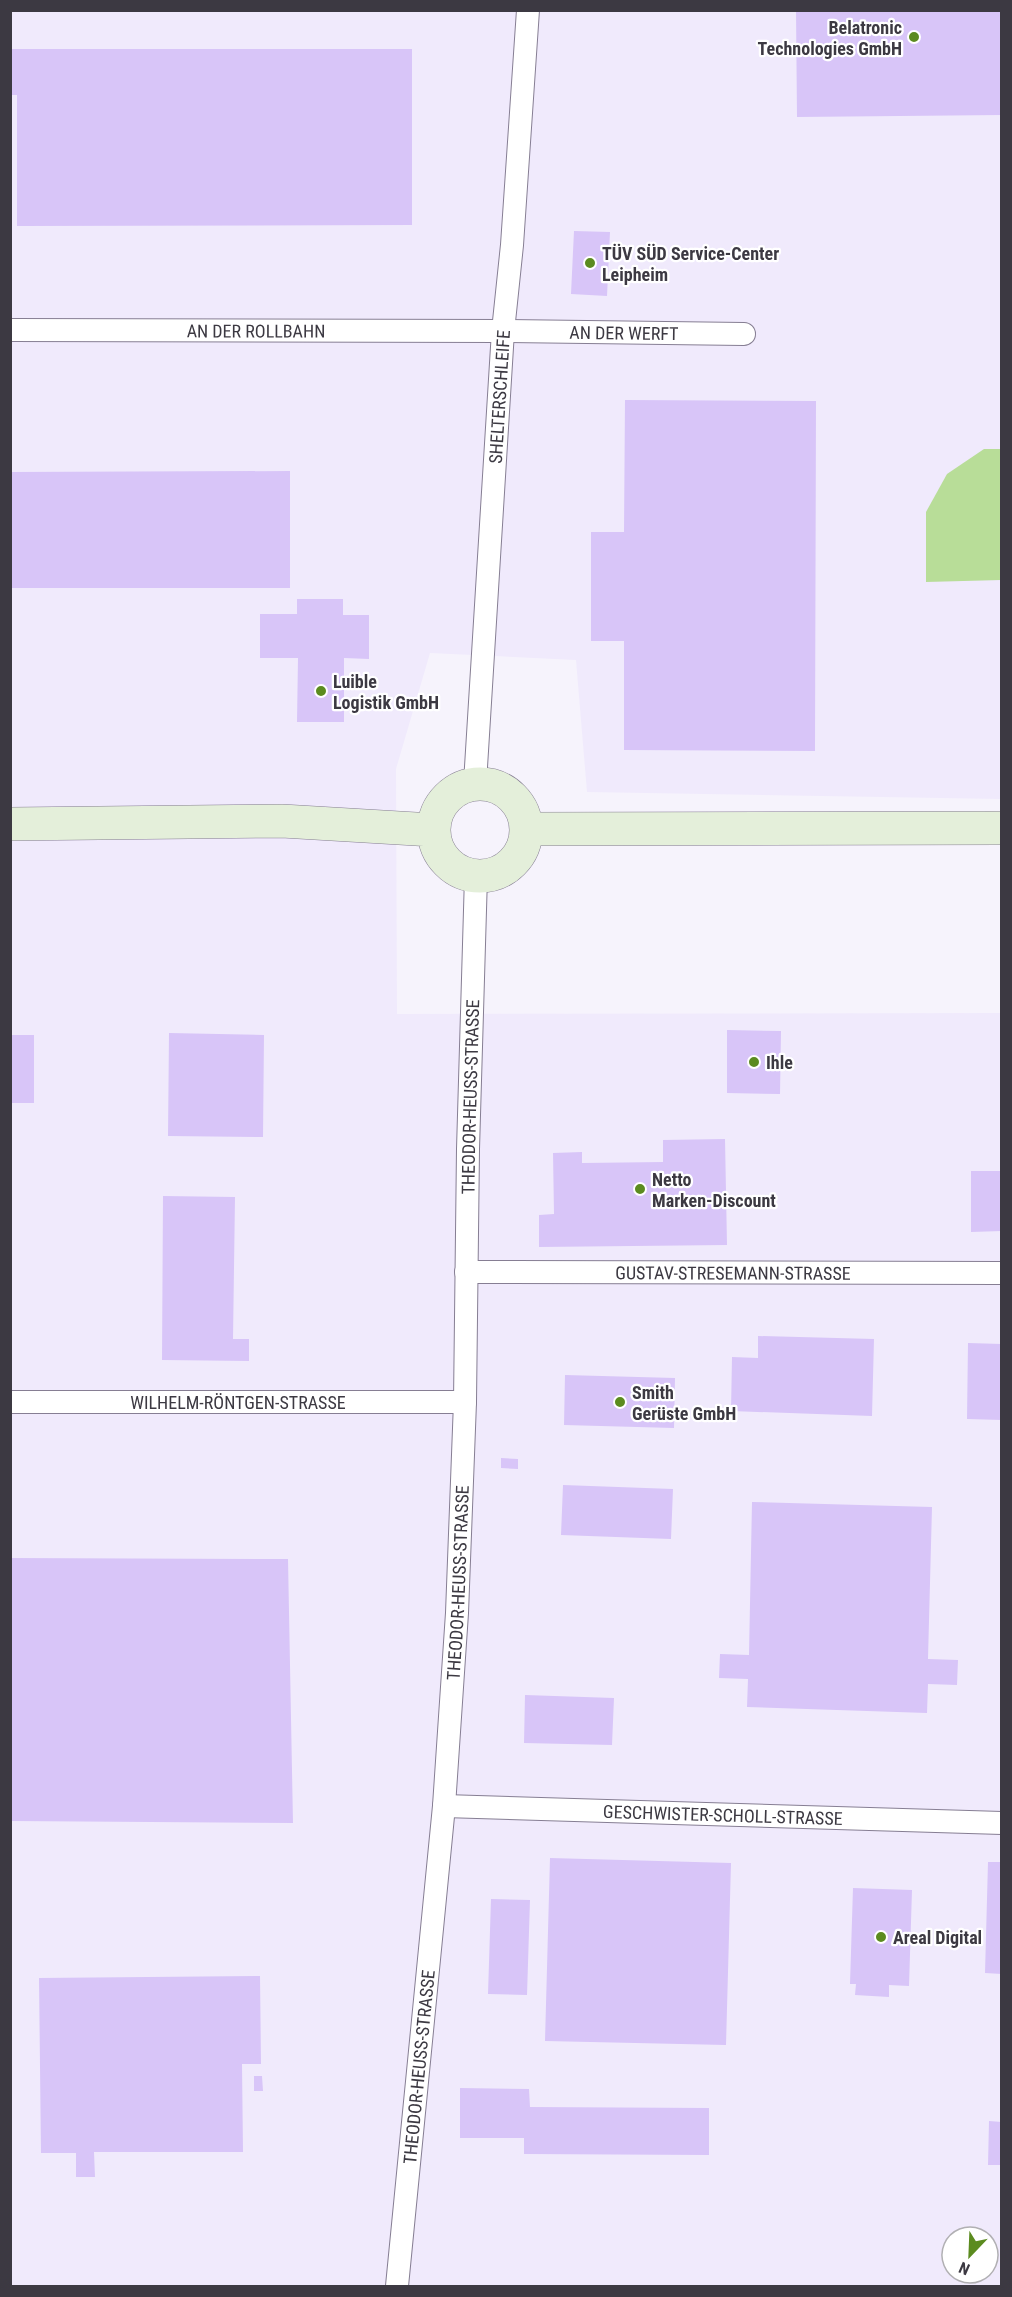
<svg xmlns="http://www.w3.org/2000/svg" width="1012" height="2297" viewBox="0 0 1012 2297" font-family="'Roboto Condensed',sans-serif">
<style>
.built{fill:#f0eafc;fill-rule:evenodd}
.green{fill:#b8dd98}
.building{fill:#d8c5f8}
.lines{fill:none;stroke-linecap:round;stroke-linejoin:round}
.minor-casing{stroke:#867e93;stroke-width:24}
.secondary-casing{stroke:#867e93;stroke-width:34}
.minor{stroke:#fff;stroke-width:22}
.secondary{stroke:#e4efda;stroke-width:33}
.poi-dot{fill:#5b8b1f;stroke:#fff;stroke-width:2}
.labels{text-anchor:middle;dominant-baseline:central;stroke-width:4.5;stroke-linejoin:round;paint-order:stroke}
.poi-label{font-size:18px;font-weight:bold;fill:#3c3942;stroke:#fff;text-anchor:start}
.street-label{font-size:18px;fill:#3c3942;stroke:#fff}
</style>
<rect width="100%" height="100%" fill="#f6f3fc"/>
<path class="built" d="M11,11H1001V799L587,792L576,660L430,653L396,769L397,1014L1001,1013V2286H11ZM952,2237H988V2273H952Z"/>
<path class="green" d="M984,449H1001V580L926,582V512L947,474Z"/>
<path class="building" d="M796,10H1002V115L797,117Z
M10,49H412V225L17,226V95H10Z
M574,231L610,232L607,296L571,294Z
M625,400L816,401L815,751L624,750V641H591V532H624Z
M290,471V588H10V472Z
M297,599H343V615H369V659L344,658V722H297L298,658H260V614H297Z
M727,1030L781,1031L780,1094L727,1093Z
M169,1033L264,1035L263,1137L168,1136Z
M10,1035H34V1103H10Z
M725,1139L727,1245L539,1247V1215L554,1214L553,1153L582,1152V1163L663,1162V1140Z
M971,1171H1002V1231L971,1232Z
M163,1196L235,1197L233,1339H249V1361L162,1360Z
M758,1336L874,1339L872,1416L731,1411L732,1357L758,1358Z
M968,1343L1002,1344V1420L967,1419Z
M565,1375L675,1378L674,1428L564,1425Z
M501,1458L518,1459V1469L501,1468Z
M563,1485L673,1489L671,1539L561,1535Z
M752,1502L932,1507L928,1659L958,1660L957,1685L928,1684L927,1713L747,1707L748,1679L719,1678L720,1654L749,1655Z
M10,1558L288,1559L293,1823L10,1821Z
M525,1695L614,1698L612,1745L524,1743Z
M550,1858L731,1863L726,2045L545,2041Z
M988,1862H1002V1974L985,1973Z
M853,1888L912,1890L909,1986L889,1985V1997L855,1995L856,1984H850Z
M491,1899L530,1900L527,1995L488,1994Z
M260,1976L261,2064H242L243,2152H94L95,2177H76V2153H41L39,1978Z
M254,2076H262L263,2091H254Z
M460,2088L529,2089L530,2107L709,2108V2155L524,2154V2138H460Z
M989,2121L1002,2122V2165H988Z"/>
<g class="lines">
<defs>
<g id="minor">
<path id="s1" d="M10,330L503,331L744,334"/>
<path id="s2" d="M475,783L503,331L512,245L528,10"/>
<path id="s3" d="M466,1272L1002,1273"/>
<path id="s4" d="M10,1402H465"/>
<path id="s5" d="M444,1806L1002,1823"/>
<path id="s6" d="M397,2286L444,1806L457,1613L465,1402L468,1149L476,876"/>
</g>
<path id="secondary" d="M434 830a46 46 0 1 1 92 0a46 46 0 1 1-92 0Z
M10,824L282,821L433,830
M526,829L1002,828"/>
</defs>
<use href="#minor" class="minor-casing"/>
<use href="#secondary" class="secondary-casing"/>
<use href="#minor" class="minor"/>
<use href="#secondary" class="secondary"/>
</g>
<g class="poi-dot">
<circle cx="914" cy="37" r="6"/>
<circle cx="590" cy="263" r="6"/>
<circle cx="321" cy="691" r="6"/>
<circle cx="754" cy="1062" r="6"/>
<circle cx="640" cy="1189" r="6"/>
<circle cx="620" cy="1402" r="6"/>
<circle cx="881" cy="1937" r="6"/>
</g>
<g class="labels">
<g class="poi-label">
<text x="902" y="27" text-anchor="end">Belatronic<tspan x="902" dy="21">Technologies GmbH</tspan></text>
<text x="602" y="253">TÜV SÜD Service-Center<tspan x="602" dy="21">Leipheim</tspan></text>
<text x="333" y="681">Luible<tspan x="333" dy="21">Logistik GmbH</tspan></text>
<text x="766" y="1062">Ihle</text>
<text x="652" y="1179">Netto<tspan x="652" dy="21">Marken-Discount</tspan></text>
<text x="632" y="1392">Smith<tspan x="632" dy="21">Gerüste GmbH</tspan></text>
<text x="893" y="1937">Areal Digital</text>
</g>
<g class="street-label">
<text stroke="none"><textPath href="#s1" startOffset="246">AN DER ROLLBAHN</textPath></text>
<text stroke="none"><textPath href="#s1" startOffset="614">AN DER WERFT</textPath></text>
<text stroke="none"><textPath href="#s2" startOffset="387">SHELTERSCHLEIFE</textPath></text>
<text stroke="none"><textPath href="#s6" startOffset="1192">THEODOR-HEUSS-STRASSE</textPath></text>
<text stroke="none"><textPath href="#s3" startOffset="267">GUSTAV-STRESEMANN-STRASSE</textPath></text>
<text stroke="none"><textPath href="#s4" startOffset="228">WILHELM-RÖNTGEN-STRASSE</textPath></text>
<text stroke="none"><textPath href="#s6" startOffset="706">THEODOR-HEUSS-STRASSE</textPath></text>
<text stroke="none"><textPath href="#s5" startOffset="279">GESCHWISTER-SCHOLL-STRASSE</textPath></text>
<text stroke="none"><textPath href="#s6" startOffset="220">THEODOR-HEUSS-STRASSE</textPath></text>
</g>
</g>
<rect width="1012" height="2297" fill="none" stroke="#3c3942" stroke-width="24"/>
<g transform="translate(970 2255) rotate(203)"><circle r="28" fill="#ffffff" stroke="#b1b0b3" stroke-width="1.5"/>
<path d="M0-4.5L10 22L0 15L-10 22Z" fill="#5b8b1f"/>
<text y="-9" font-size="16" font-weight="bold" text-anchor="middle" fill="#3c3942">N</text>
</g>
</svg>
